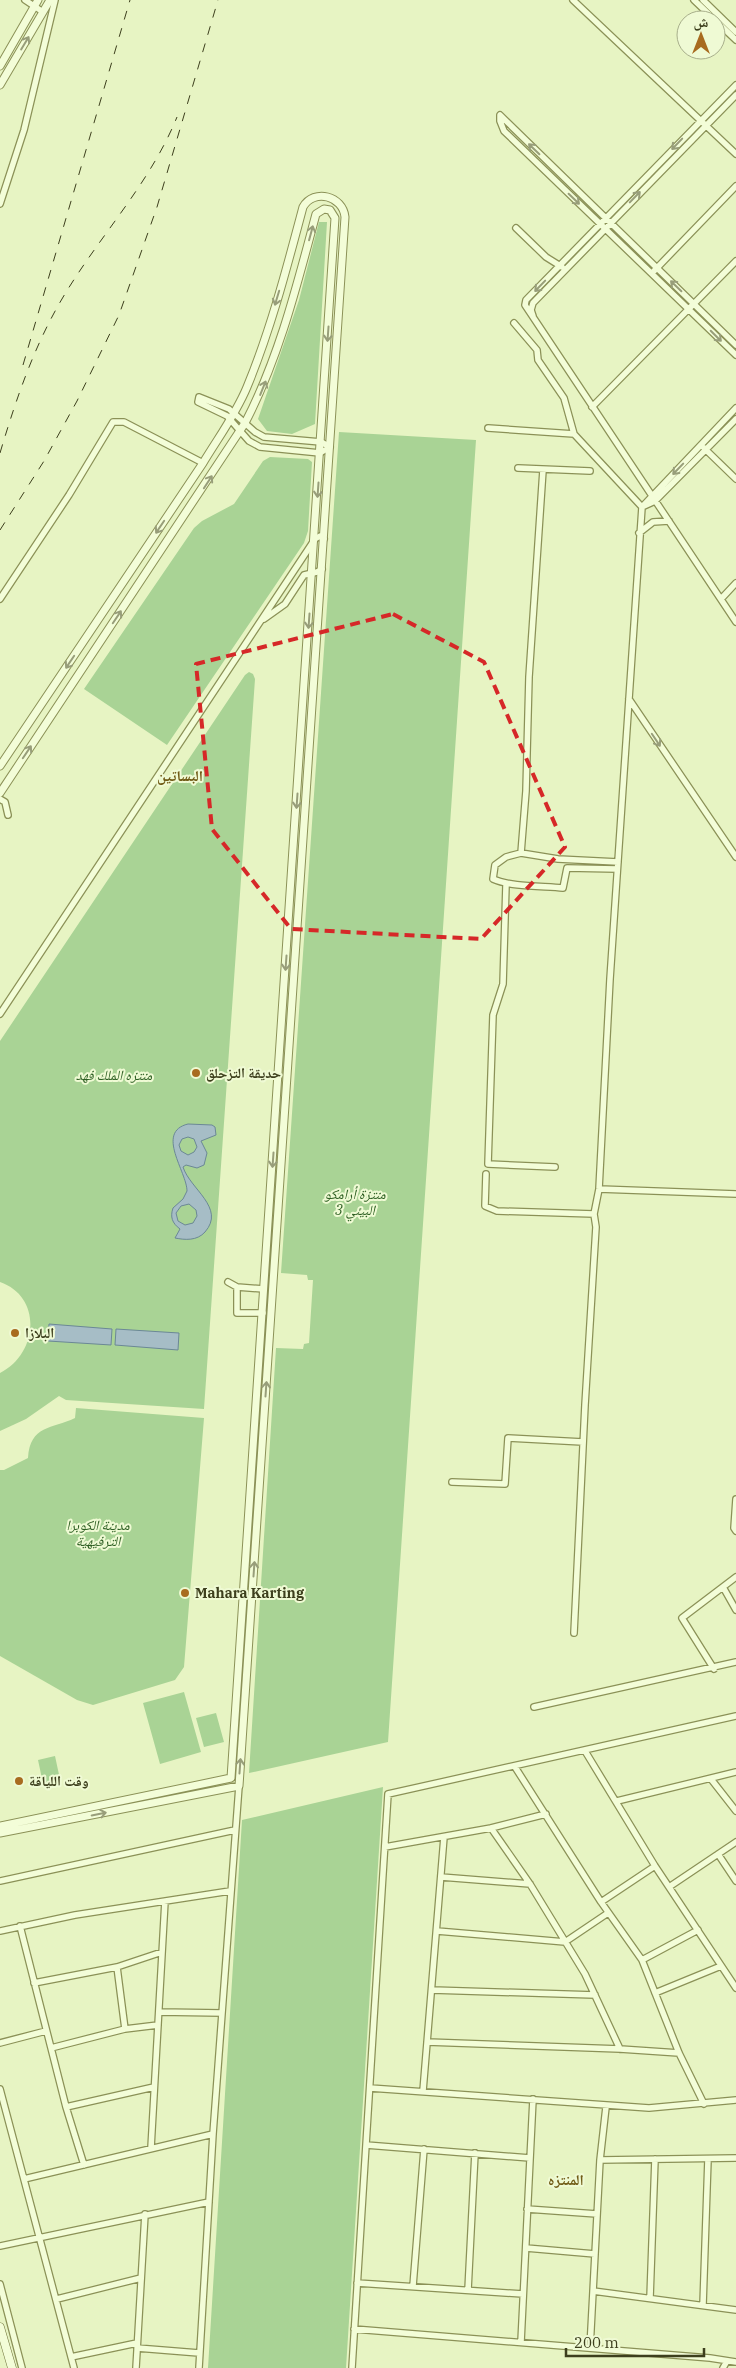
<svg xmlns="http://www.w3.org/2000/svg" width="736" height="2368" viewBox="0 0 736 2368" font-family="'IBM Plex Serif','Noto Naskh Arabic',serif">
<style>
.green{fill:#a9d395}
.water{fill:#a6bdc6;stroke:#6b8896;fill-rule:evenodd}
.lines{fill:none;stroke-linecap:round;stroke-linejoin:round}
.minor-casing{stroke:#8b9157;stroke-width:8}
.tertiary-casing{stroke:#8b9157;stroke-width:9}
.secondary-casing{stroke:#6f733a;stroke-width:9}
.minor{stroke:#f3fdd8;stroke-width:5.5}
.tertiary{stroke:#f3fdd8;stroke-width:7}
.secondary{stroke:#f3fdd8;stroke-width:8}
.rail{stroke:#3d3f1d;stroke-width:1;stroke-dasharray:9 9;stroke-linecap:butt}
.oneway{stroke:#989e7a}
.marked{fill:none;stroke:#d62828;stroke-width:4;stroke-dasharray:10 6;stroke-linejoin:round}
.poi-dot{fill:#a86b1f;stroke:#effad4;stroke-width:2}
.labels{text-anchor:middle;dominant-baseline:central;stroke-width:4;stroke-linejoin:round;paint-order:stroke}
.poi-label{font-size:14px;font-weight:bold;fill:#3d3f1d;stroke:#effad4;text-anchor:start}
.park-label{font-size:14px;font-style:italic;fill:#2c5e21;stroke:#effad4}
.neighbourhood-label{font-size:15px;font-weight:bold;fill:#715c17;stroke:#effad4}
</style>
<rect width="100%" height="100%" fill="#e7f4c3"/>
<path class="green" d="M319,222H327L315,424L292,434L267,431L258,419L299,300Z
M339,432L476,440L388,1742L249,1773L276,1348L303,1349L304,1344L309,1343L313,1280H308L307,1275L281,1273Z
M270,457L308,459L312,462L308,531L304,543L167,745L84,689L194,528L202,521L234,504L263,461Z
M249,672L253,674L255,679L204,1409L66,1400L59,1396L26,1419L0,1431V1373C38,1354 43,1297 0,1282V1041L245,675Z
M76,1408L204,1418L184,1667L175,1680L93,1705L77,1700L0,1656V1470H4L28,1458C30,1425 52,1429 75,1418Z
M184,1692L201,1752L160,1764L143,1703Z
M216,1713L224,1742L204,1747L196,1718Z
M55,1756L61,1784L44,1788L38,1760Z
M383,1787L346,2368H208L242,1820Z"/>
<path class="water" d="M188,1124L212,1125L215,1127L216,1135L201,1141L207,1153L204,1165L197,1168L186,1165L183,1167C190,1189 226,1208 205,1232C197,1241 185,1240 175,1238L180,1229C172,1223 170,1217 173,1208L183,1199L187,1191C187,1172 155,1132 188,1124ZM188,1137L194,1139L197,1147L194,1152L188,1155L181,1151L179,1145L182,1139ZM189,1204L196,1210L197,1216L193,1223L185,1225L178,1221L176,1213L181,1206Z
M49,1324L112,1329L111,1345L48,1341Z
M116,1329L179,1333L178,1350L115,1345Z"/>
<g class="lines">
<defs>
<path id="minor" d="M25,0L43,12
M573,0L736,154
M694,0L715,20
M703,0L736,32
M716,21L736,40
M736,85L526,300L525,305L736,622
M0,204L24,130L55,0
M516,228L546,257L562,267
M654,271L736,186
M533,316L531,310L533,303L736,95
M514,323L537,350L538,360L564,398L574,434
M736,345L500,115V121L504,131L736,355
M199,397L229,409L255,432L264,437L321,442L330,447L320,453L260,447L249,441L227,416L198,402Z
M592,407L736,261
M488,428L574,434L642,507
M704,448L736,479
M518,468L590,471
M644,506L655,501L736,419
M639,533L653,522L669,521
M0,599L69,495L113,422H124L203,463
M721,599L736,583
M264,619L285,604L304,575L317,572L322,569
M629,699L736,857
M0,799L5,802L8,815
M521,853L526,791L529,677L543,470
M617,869L567,868L563,888C542,886 511,887 493,879L495,865L506,857L521,853L558,859L618,862
M506,885L503,984L493,1015L488,1164L555,1167
M0,1014L315,539L320,536L324,539
M486,1174L485,1206L497,1211L594,1214
M599,1189L736,1194
M228,1282L237,1287L264,1289
M237,1287V1313H263
M452,1482L505,1484L508,1438L583,1442
M736,1499L734,1528L736,1531
M723,1587L736,1610
M574,1633L585,1405L596,1227L594,1214L599,1189L610,979L642,507L736,408
M714,1669L682,1618L736,1577
M534,1707L736,1662
M585,1751L655,1866L736,1988
M515,1767L601,1902L642,1960L679,2053L704,2104
M711,1779L736,1811
M617,1801L736,1772
M491,1828L530,1884L585,1974L620,2049
M385,1847L491,1828L546,1814
M718,1854L736,1881
M441,1877L530,1884
M0,1881L235,1830
M669,1887L736,1842
M601,1902L655,1866
M20,1926L66,2107L84,2165
M0,1931L75,1915L230,1891
M437,1931L565,1942L608,1913
M642,1960L698,1930
M117,1967L125,2029
M34,1983L117,1967L162,1952
M432,1990L595,1995
M655,1993L721,1966
M159,2012L222,2013
M427,2042L620,2049L679,2053
M0,2043L46,2031
M51,2048L125,2029L158,2025
M370,2088L649,2108L736,2100
M0,2089L74,2368
M423,2091L444,1837
M66,2107L154,2087
M366,2145L530,2158
M151,2148L165,1901
M600,2160L736,2158
M24,2179L213,2134
M527,2209L597,2214
M0,2246L209,2202
M526,2248L595,2254
M357,2283L523,2294
M0,2284L22,2368
M413,2286L424,2149
M468,2290L475,2153
M593,2291L736,2310
M650,2298L655,2159
M57,2299L141,2278
M703,2305L708,2159
M354,2329L710,2358L736,2362
M521,2342L533,2099
M137,2348L199,2353
M590,2348L600,2160L606,2107
M71,2357L137,2343
M136,2368L145,2214
M199,2368L213,2134L239,1786
M352,2368L388,1794L736,1716
M723,2368L727,2361"/>
<path id="tertiary" d="M0,66L38,0
M0,85L50,0
M0,766L203,463C218,438 236,414 247,387C271,329 287,267 303,207C314,188 343,196 345,217L239,1786L0,1833
M0,793L245,423C279,358 297,285 316,214L324,209L330,210L335,218L231,1778L0,1826"/>
<path id="secondary" d="M0,2327L12,2368"/>
</defs>
<use href="#minor" class="minor-casing"/>
<use href="#tertiary" class="tertiary-casing"/>
<use href="#secondary" class="secondary-casing"/>
<use href="#minor" class="minor"/>
<use href="#tertiary" class="tertiary"/>
<use href="#secondary" class="secondary"/>
<path class="rail" d="M23,365L130,0
M0,453C17,396 36,340 68,289C104,231 151,181 177,117
M0,530L44,461L77,401L119,315L157,207L218,0"/>
</g>
<defs><path id="oneway-shaft" d="M-6 0H5M1.5-3L5.5 0L1.5 3" fill="none" stroke-width="1.6" stroke-linecap="round" stroke-linejoin="round" transform="scale(1.25)"/></defs>
<g class="oneway">
<use href="#oneway-shaft" transform="translate(25 43) rotate(-59)"/>
<use href="#oneway-shaft" transform="translate(677 144) rotate(134)"/>
<use href="#oneway-shaft" transform="translate(534 149) rotate(-136)"/>
<use href="#oneway-shaft" transform="translate(635 197) rotate(-46)"/>
<use href="#oneway-shaft" transform="translate(574 199) rotate(44)"/>
<use href="#oneway-shaft" transform="translate(311 233) rotate(-75)"/>
<use href="#oneway-shaft" transform="translate(540 286) rotate(134)"/>
<use href="#oneway-shaft" transform="translate(676 286) rotate(-136)"/>
<use href="#oneway-shaft" transform="translate(277 298) rotate(107)"/>
<use href="#oneway-shaft" transform="translate(328 334) rotate(94)"/>
<use href="#oneway-shaft" transform="translate(716 336) rotate(45)"/>
<use href="#oneway-shaft" transform="translate(263 388) rotate(-68)"/>
<use href="#oneway-shaft" transform="translate(678 469) rotate(134)"/>
<use href="#oneway-shaft" transform="translate(208 482) rotate(-57)"/>
<use href="#oneway-shaft" transform="translate(318 490) rotate(94)"/>
<use href="#oneway-shaft" transform="translate(160 527) rotate(124)"/>
<use href="#oneway-shaft" transform="translate(117 617) rotate(-56)"/>
<use href="#oneway-shaft" transform="translate(309 621) rotate(94)"/>
<use href="#oneway-shaft" transform="translate(70 662) rotate(124)"/>
<use href="#oneway-shaft" transform="translate(656 740) rotate(56)"/>
<use href="#oneway-shaft" transform="translate(27 752) rotate(-56)"/>
<use href="#oneway-shaft" transform="translate(297 801) rotate(94)"/>
<use href="#oneway-shaft" transform="translate(286 963) rotate(94)"/>
<use href="#oneway-shaft" transform="translate(273 1160) rotate(94)"/>
<use href="#oneway-shaft" transform="translate(266 1389) rotate(-86)"/>
<use href="#oneway-shaft" transform="translate(254 1569) rotate(-86)"/>
<use href="#oneway-shaft" transform="translate(240 1766) rotate(-86)"/>
<use href="#oneway-shaft" transform="translate(99 1814) rotate(-11)"/>
</g>
<path class="marked" d="M393,614L484,662L565,847L481,939L291,929L212,829L196,664Z"/>
<g class="poi-dot">
<circle cx="196" cy="1073" r="5"/>
<circle cx="15" cy="1333" r="5"/>
<circle cx="185" cy="1593" r="5"/>
<circle cx="19" cy="1781" r="5"/>
</g>
<g class="labels">
<g class="poi-label">
<text x="206" y="1073">حديقة التزحلق</text>
<text x="25" y="1333">البلازا</text>
<text x="195" y="1593">Mahara Karting</text>
<text x="29" y="1781">وقت اللياقة</text>
</g>
<g class="park-label">
<text x="114" y="1075">منتزه الملك فهد</text>
<text x="355" y="1194">منتزة أرامكو<tspan x="355" dy="16">البيئي 3</tspan></text>
<text x="98" y="1525">مدينة الكوبرا<tspan x="98" dy="16">الترفيهية</tspan></text>
</g>
<g class="neighbourhood-label">
<text x="180" y="775">البساتين</text>
<text x="566" y="2179">المنتزه</text>
</g>
</g>
<g transform="translate(701 35)"><circle r="24" fill="#effad4" stroke="#a8af8b"/>
<path d="M0-4L9 19L0 12L-9 19Z" fill="#a86b1f"/>
<text y="-8" font-size="14" font-weight="bold" text-anchor="middle" fill="#3d3f1d">ش</text>
</g>
<path d="M566 2348v8h138v-8" fill="none" stroke="#3d3f1d" stroke-width="2.5"/>
<text x="574" y="2348" font-size="15" fill="#3d3f1d" stroke="#effad4" stroke-width="4" paint-order="stroke">200 m</text>
</svg>
